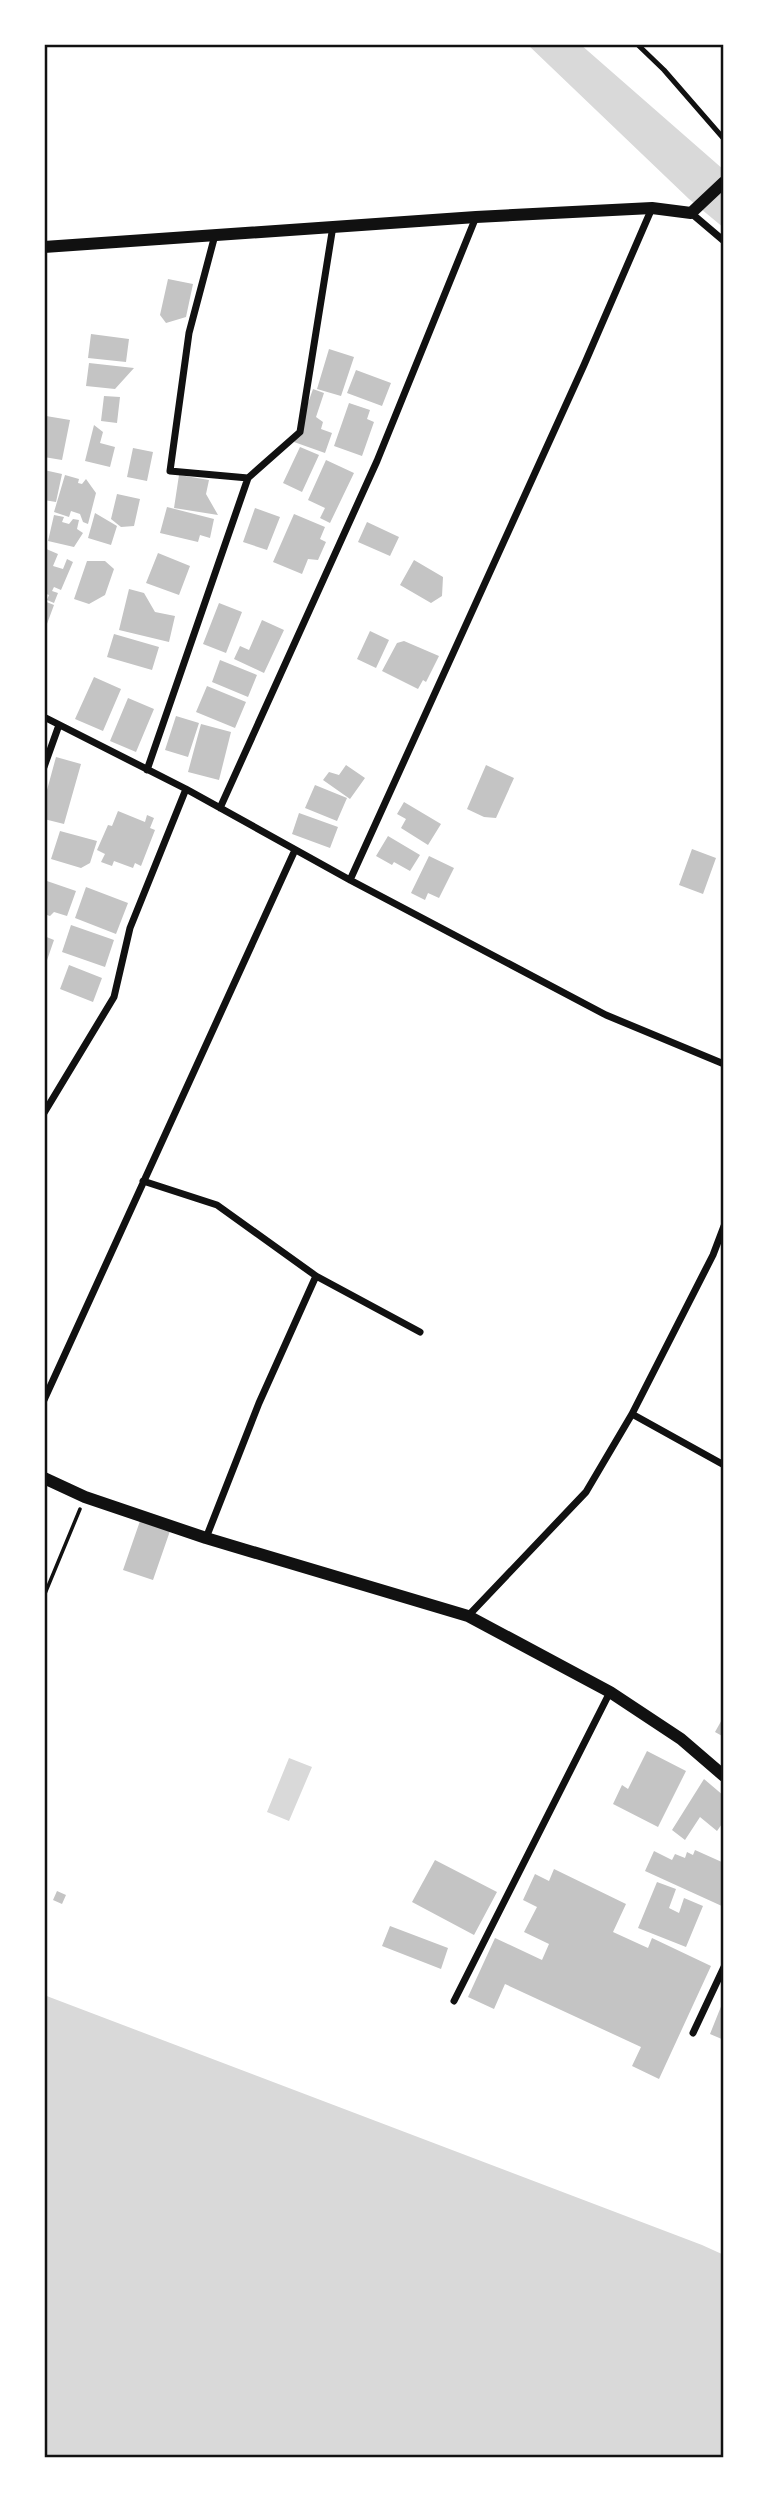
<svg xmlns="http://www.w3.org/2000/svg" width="768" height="2502" viewBox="0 0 768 2502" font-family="'Fira Sans Condensed',sans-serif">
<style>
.water{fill:#d9d9d9}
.building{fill:#c4c4c4}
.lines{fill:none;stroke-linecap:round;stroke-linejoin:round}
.path{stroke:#111;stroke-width:3.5}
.service{stroke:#111;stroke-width:5}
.minor{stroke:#111;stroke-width:7}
.tertiary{stroke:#111;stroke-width:12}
.neatline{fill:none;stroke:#111;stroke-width:2.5}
</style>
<rect width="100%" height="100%" fill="#fff"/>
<path class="water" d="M527,44H580L724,170V228L689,199Z
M289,1758L312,1767L289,1821L267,1812Z
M44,1995L702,2245L724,2255V2458H44Z"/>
<path class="building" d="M168,279L193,284L186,317L166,323L160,315Z
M91,334L129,339L126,362L88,358Z
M329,349L354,357L341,396L317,389Z
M89,363L134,368L115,389L86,386Z
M356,370L391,383L382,406L347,393Z
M313,389L324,393L316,417L323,422L321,429L332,433L325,453L294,442Z
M104,396L120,397L117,423L101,421Z
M349,403L370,410L367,419L374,422L362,456L334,446Z
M46,416L70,420L62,460L44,457V429Z
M94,425L103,432L100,443L115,447L110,467L85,461Z
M300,447L319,455L302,492L283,483Z
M133,448L153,452L147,481L127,477Z
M326,460L354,473L330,523L320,518L325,508L308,500Z
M44,470L62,474L56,502L44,500Z
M65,475L79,479L78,483L82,484L86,479L96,493L88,524L83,522L80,514L71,511L69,517L54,512Z
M179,475L209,480L206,494L218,515L174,508Z
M117,494L140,499L134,526L121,527L111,519Z
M167,507L214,519L210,538L200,535L198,542L160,533Z
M255,508L280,517L267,550L243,542Z
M95,513L117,526L111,545L88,538Z
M294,514L325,527L320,539L326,542L318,560L308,559L302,574L273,562Z
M54,515L64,517L62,522L69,524L73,519L79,520L77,529L83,533L74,547L48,541Z
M367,522L399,537L390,556L358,542Z
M44,548L58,554L53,566L63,569L67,559L73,562L61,590L54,587L52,591L58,593L54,603L47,600L49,595L44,593Z
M158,553L190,566L179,595L146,583Z
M414,560L443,577L442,596L431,603L400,585Z
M87,561H105L114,569L105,595L89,604L74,599Z
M129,589L144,593L155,612L175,616L169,642L119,630Z
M44,601L54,605L44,632Z
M219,603L242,612L226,653L203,644Z
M262,620L284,630L264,673L234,659L240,646L249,650Z
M370,631L389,640L376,668L357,659Z
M114,634L159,647L152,670L107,657Z
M404,641L439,656L426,682L423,680L418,689L382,671L397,643Z
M220,660L257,675L248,697L212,682Z
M94,677L121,689L103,731L75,719Z
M207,686L246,702L235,728L196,712Z
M128,698L154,709L136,752L110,741Z
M176,716L199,723L188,757L165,750Z
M201,724L231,732L219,780L188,772Z
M56,757L81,764L64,824L44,819V801Z
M346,765L365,778L350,799L323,780L329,772L339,775Z
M486,765L514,778L496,818L484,817L467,809Z
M315,785L347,798L337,821L305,808Z
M404,802L441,824L428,845L401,828L406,819L397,814Z
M118,811L145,822L147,815L154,818L150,828L155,830L141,866L135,863L133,868L114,861L112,866L101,862L105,854L97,850L108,825L112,826Z
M299,813L338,827L330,848L292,834Z
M60,831L97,841L90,863L81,868L51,859Z
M388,836L420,855L410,871L394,862L392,865L376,856Z
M692,849L716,858L703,894L679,885Z
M429,856L454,868L439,898L428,893L425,900L411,893Z
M44,880L76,891L67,916L54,912L50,916L44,914Z
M86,887L128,903L116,934L75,918Z
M71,925L114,940L105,967L62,952Z
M44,936L54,940L44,969Z
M69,965L102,978L93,1002L60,989Z
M140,1521L170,1531L153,1580L123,1570Z
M724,1716V1737L715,1732Z
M647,1751L686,1771L658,1827L613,1804L622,1785L628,1789Z
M704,1779L724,1796V1821L717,1831L700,1817L685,1840L672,1830Z
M695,1850L724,1863V1907L645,1871L654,1851L672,1860L675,1854L685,1858L687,1852L693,1855Z
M435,1860L497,1892L474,1935L412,1902Z
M554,1869L626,1904L613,1932L648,1948L652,1938L711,1966L659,2079L632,2066L641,2047L505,1984L494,2009L468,1997L495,1938L542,1960L549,1944L524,1932L537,1907L523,1900L535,1874L549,1881Z
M657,1882L676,1889L669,1908L679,1913L684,1898L703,1906L686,1947L638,1928Z
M57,1891L66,1895L62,1904L53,1900Z
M390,1926L448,1948L441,1969L382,1946Z
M724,1999V2040L710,2034Z"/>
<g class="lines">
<path class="path" d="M44,1596L80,1509"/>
<path class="service" d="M637,44L664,70L724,139"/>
<path class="minor" d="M691,213L724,241
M215,235L189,333L170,471L248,478
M44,717L186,789L350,880L606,1015L724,1064
M44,767L59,725
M147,770L248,478L300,432L333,226
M220,808L377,461L476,217
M350,880L584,365L652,208
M44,1113L114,997L130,928L186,789
M143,1181L217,1205L316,1276L420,1332
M44,1400L295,850
M632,1414L724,1465
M206,1538L259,1403L316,1276
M468,1616L586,1492L632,1414L713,1255L724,1226
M454,2001L610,1692
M693,2033L724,1967"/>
<path class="tertiary" d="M44,247L476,217L652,208L691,213L724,182
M44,1478L85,1497L206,1538L468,1616L610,1692L681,1739L724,1776"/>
</g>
<rect width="768" height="2502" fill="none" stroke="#ffffff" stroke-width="91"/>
<rect x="46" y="46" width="676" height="2410" class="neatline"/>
</svg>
